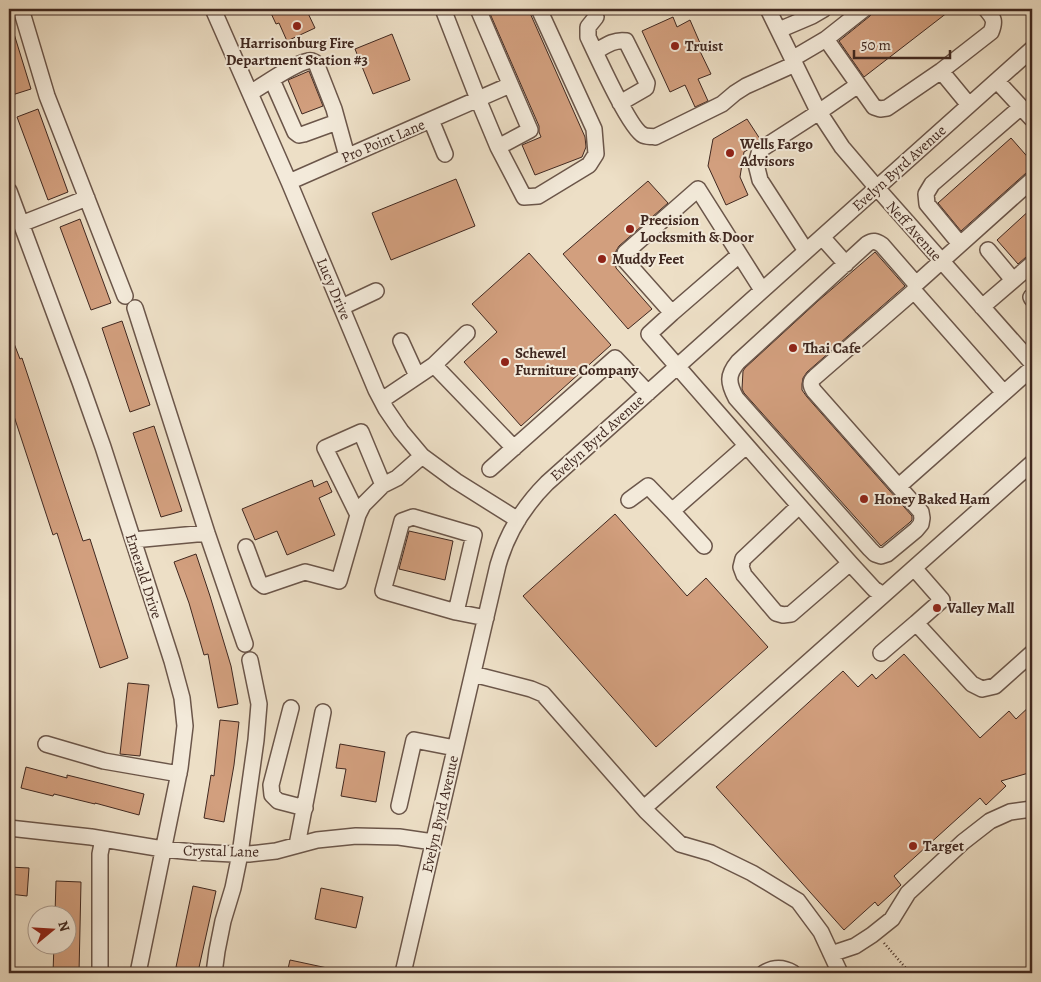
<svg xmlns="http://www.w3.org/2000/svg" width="1041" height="982" viewBox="0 0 1041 982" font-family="Alegreya,serif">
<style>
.building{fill:#d29f7e;stroke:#402820}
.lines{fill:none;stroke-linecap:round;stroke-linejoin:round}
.minor-casing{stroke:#6b564a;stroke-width:18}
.path{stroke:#402820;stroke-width:2.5;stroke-dasharray:1 2.5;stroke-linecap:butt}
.minor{stroke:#f3eada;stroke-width:15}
.poi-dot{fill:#8f2418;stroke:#f3eada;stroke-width:2}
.labels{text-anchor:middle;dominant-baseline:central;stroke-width:4;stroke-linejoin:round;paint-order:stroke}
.poi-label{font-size:15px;font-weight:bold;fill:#402820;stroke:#f3eada;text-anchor:start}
.street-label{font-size:15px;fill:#402820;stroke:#f3eada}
</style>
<rect width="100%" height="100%" fill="#eddfc6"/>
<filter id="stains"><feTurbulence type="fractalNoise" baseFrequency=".004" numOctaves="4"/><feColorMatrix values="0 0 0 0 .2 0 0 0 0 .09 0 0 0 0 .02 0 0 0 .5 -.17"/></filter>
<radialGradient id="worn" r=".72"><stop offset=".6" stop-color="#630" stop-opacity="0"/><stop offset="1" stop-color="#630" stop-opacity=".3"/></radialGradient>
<path class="building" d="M269,9H306L315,28L287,41L279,23L276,24Z
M488,9H530V13L585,137L586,147L582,157L535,175L522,145L541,137L539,132V126Z
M873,9H952L864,77L839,41L870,16L872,13Z
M673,17L677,27L690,20L700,43L697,45L711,74L698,79L708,101L695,107L685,85L670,92L642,31Z
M11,24L31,89L9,96V25Z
M392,34L410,80L373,94L355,49Z
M309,71L323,106L302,114L288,80Z
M38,109L68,192L48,200L17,117Z
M747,119L760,139L754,143L751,148L744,152L740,177L748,195L726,205L708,166L713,139Z
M1011,138L1032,162V170L1026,173L961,231L938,203Z
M456,179L475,226L391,260L372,213Z
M648,181L668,203L619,246L616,251L615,257L616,268L652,309L628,329L563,254Z
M1032,208V255L1026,257L1018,264L997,240Z
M80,219L111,303L91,310L60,227Z
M875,252L905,286L807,372L803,378L802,384V390L807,397L912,516V520L909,523L881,546L744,393L742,389L743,371L745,368L818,301Z
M529,253L611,345L521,426L464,362L497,332L472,304Z
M122,321L150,405L130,412L102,328Z
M9,333H10L20,359L22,358L83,541L90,539L128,658L100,668L57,533L53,535L9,401Z
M154,426L182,511L161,517L133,433Z
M312,480L314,487L327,481L332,492L319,498L335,535L287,555L277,531L255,540L242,509Z
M615,514L687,596L706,578L768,647L656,747L523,596Z
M409,531L453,541L445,580L399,569Z
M196,554L210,596L231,666L238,704L218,708L208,654L204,655L189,603L174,562Z
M904,654L980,738L1009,711L1016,719L1032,704V772L1001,781L1006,786L986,805L980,798L894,876L901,885L878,906L875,902L844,930L716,787L843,671L858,687L872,674L876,679Z
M128,683L149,685L140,756L120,754Z
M220,720L239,722L234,765L224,822L204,818L211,775L214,776Z
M340,744L385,752L376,802L341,796L346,769L336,768Z
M26,767L67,778V775L144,794L139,815L95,803V804L54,794L53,796L21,788Z
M9,867L29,868L27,896L9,894Z
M56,881L81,882L79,973H53L54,944H68V914H55Z
M193,886L216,891L198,972L176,967Z
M321,888L363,897L356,928L315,919Z
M290,960L332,969L331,973H287Z"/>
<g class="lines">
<defs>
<path id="minor" d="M21,9L47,96L125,296
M213,9L289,182L376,390L386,409L401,431L422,456L456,481L518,520
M443,9L478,99L498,147L524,197L538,196L589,165L596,154L594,129L539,9
M478,9L530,130L498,147
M768,9L817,109L842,147L877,188L1032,363
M864,9L826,39L874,107L880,109L887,108L941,71L991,32C996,20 993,18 986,9
M596,17L588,27V37C596,54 630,129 643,135C646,137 652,136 655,137L722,104L735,93L746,86L795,64
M779,30L812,16L824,9
M595,52C605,46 614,39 626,41L647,83L646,88L620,103
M792,59L826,39
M941,71L969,105
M272,80L295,132L299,135L304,134L337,122
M997,81L1032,119
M250,93C264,85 293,64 308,61C312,60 312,61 316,63L334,109L347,156
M431,120L445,154
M289,182L510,85
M9,191L80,382L103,447L172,661L182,698L185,726L180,768L138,973
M21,224L87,198
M822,237L846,264
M960,244L927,204L926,194L932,184L1021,107
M988,250L1013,280
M806,251L760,180L756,164L760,150L819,112L858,85
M739,255L672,313L624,259L625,253L698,189L762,290
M916,284L914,291L815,377C810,381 810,385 814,391L921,512L922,518L921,524L916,530L887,554L881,556L875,554L870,549L736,398C728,383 727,375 738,362L867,244C873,240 876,241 882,245L916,284L1032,180
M914,291L1004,393
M1031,297L1032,299
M342,307L376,291
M982,307L1032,264
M135,308L207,533L245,644
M672,313L649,334L788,493L850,563L874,589L883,595
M467,333L434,365L514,448
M401,341L417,376
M382,400L434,365
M490,469L615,358L648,393
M383,485L363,505L358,515L325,448L361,432L383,485L397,478L422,456
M899,486L1032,368
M629,500L648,486L672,511
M799,506L743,559L741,567L744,575L776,613L783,615L791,614L850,563
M133,540L207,533
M704,546L672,511L746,446
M246,547L259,582L264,586L305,572L339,581L358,515
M914,568L942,600L916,623L972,684L982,689L995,686L1032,653
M456,612L474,535L413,517L402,521L383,591L456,612L486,618
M881,653L916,623
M473,674L531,689L543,694L646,811L680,844L711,853L752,873L798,901L821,932L840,973
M291,708L271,785L272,795L278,801L305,808
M46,744L104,761L179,774
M399,806L414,740L455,748
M644,808L1032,463
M9,828L91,837L163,849L193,852L233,854H249L276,851L317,840L356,836L399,837L433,842
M297,845L323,712
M831,954L855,946L872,935L892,919L908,893L963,842L990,821L1010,812L1032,809
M100,973V854L103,839
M214,973L217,951L223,921L233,888L240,854L256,740L259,704L250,660
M403,973L498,565C507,533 524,506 547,483L1032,49
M764,973C774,967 783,967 793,973"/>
</defs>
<use href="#minor" class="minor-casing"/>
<path class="path" d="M884,943L910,973"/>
<use href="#minor" class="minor"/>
</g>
<g class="poi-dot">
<circle cx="297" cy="26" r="5"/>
<circle cx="675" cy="46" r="5"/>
<circle cx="730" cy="153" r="5"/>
<circle cx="630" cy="229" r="5"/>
<circle cx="602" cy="259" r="5"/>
<circle cx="793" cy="348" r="5"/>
<circle cx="505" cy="362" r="5"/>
<circle cx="864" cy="499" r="5"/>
<circle cx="937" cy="608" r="5"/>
<circle cx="913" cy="846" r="5"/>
</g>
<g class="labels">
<g class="poi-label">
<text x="297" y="43" text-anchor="middle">Harrisonburg Fire<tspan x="297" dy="17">Department Station #3</tspan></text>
<text x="685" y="46">Truist</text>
<text x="740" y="144">Wells Fargo<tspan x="740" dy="17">Advisors</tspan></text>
<text x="640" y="220">Precision<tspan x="640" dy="17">Locksmith &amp; Door</tspan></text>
<text x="612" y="259">Muddy Feet</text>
<text x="803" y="348">Thai Cafe</text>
<text x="515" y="353">Schewel<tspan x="515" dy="17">Furniture Company</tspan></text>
<text x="874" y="499">Honey Baked Ham</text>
<text x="947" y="608">Valley Mall</text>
<text x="923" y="846">Target</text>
</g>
<g class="street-label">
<text transform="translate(383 141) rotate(-23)">Pro Point Lane</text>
<text transform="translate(899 168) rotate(-42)">Evelyn Byrd Avenue</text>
<text transform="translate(914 231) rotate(48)">Neff Avenue</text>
<text transform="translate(334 289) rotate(67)">Lucy Drive</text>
<text transform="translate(597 438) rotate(-42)">Evelyn Byrd Avenue</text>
<text transform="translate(144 576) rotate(72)">Emerald Drive</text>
<text transform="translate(440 814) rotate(-77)">Evelyn Byrd Avenue</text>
<text transform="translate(221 851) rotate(1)">Crystal Lane</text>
</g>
</g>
<rect width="1041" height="982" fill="none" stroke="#eddfc6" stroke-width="30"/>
<rect x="10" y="10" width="1021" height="962" fill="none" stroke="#402820" stroke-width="2.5"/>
<rect x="15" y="15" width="1011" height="952" fill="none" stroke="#402820"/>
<g transform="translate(52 930) rotate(72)"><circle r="24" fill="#f3eada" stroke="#ab9c90"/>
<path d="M0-4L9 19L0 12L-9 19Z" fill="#8f2418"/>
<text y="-8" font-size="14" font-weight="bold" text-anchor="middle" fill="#402820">N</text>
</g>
<path d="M854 50v8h96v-8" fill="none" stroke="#402820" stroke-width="2.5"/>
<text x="861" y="50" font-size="15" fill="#402820" stroke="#f3eada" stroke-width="4" paint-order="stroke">50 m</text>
<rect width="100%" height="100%" filter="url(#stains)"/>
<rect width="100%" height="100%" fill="url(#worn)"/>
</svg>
